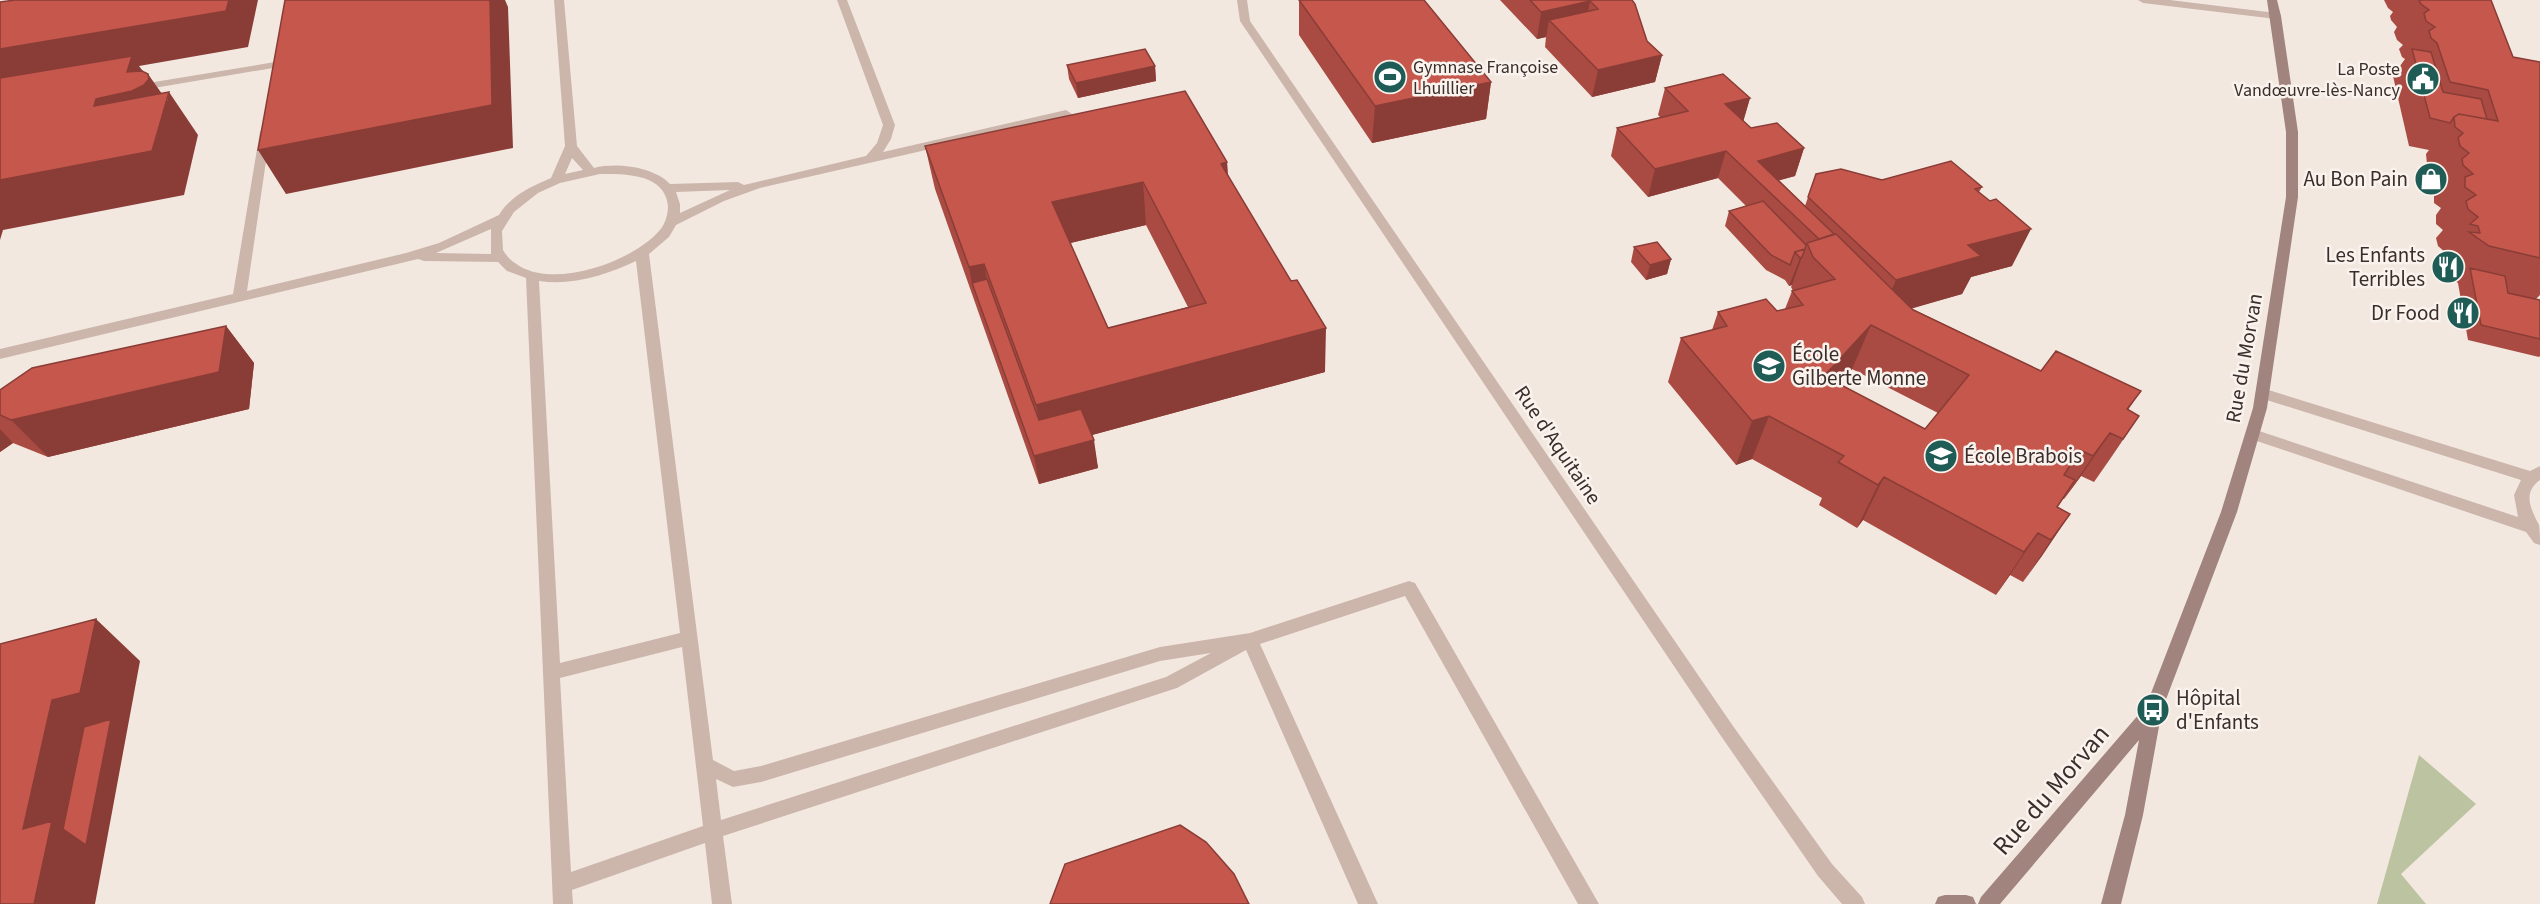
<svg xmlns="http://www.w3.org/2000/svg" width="2540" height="904" viewBox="0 0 2540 904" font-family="'Source Sans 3',sans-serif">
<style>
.green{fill:#bcc3a0}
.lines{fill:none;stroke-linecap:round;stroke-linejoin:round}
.lane{fill:#ccb6ac;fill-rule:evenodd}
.street{fill:#ccb6ac;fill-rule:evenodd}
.secondary{fill:#a0847d;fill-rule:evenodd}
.wall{fill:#a94b42;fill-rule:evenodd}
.shaded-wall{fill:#8a3d36}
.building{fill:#c5574d;stroke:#8a3d36;stroke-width:1.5;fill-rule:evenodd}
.labels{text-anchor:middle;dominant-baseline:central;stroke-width:5;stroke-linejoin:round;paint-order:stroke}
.far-poi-label{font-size:18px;fill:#3a2d2b;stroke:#faf2ed;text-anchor:start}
.poi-label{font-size:21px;fill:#3a2d2b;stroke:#faf2ed;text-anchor:end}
.street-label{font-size:21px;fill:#3a2d2b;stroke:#faf2ed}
.near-street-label{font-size:26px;fill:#3a2d2b;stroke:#faf2ed}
</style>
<rect width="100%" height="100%" fill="#f3e8e0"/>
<path class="green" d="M2419,755L2476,804L2401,874L2426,904H2377Z"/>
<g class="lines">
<path class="lane" d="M554,0H564L577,146L594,168C617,162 654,167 670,184L738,182L744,185L866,156L877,143L883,125L837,0H847L895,125L891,139L883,152L1066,110L1072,114L1066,118L760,188L724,201L676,225L669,237L649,254L713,760L734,771L761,766L1160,647L1250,633L1409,581L1415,583L1599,904H1578L1405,596L1260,644L1378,904H1358L1246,650L1177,688L723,836L732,904H712L705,843L572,890L573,904H553L526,278L507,271L498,262L424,261L418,259L0,359V349L233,294L260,131L264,130L270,134L247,291L406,253L439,243L499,215C510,196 532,186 551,178L565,146ZM572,158L583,170L565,174ZM600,174C624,174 665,173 668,206C668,214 665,225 659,231C632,262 551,291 515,263C510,260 506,255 503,250L502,231L514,212L538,193L560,183ZM730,190L680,213V204L676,192ZM491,229V254L436,253ZM636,261L680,633L560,663L539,281C573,286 606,275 636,261ZM682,647L703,826L571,872L560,678ZM1211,653L1166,677L721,820L716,779L733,787L761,782L1160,661Z
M275,62L281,65L279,67L136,91L130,88L136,85Z
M2262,388L2530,471L2540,466V480C2522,493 2531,509 2539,525C2540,531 2540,539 2540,545L2534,543L2526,532L2248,438L2246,434L2248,430L2253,429L2518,517L2514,495L2521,480L2257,397L2255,393Z"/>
<path class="street" d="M1237,0H1247L1250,21L1733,726L1832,864L1862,897L1865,904H1842L1818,876L1721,736L1240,21Z
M2138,0H2170L2276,13L2281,16L2276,19L2143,3Z"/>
<path class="secondary" d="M2267,0H2277L2281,16L2298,132V197L2267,408L2237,512L2162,710L2143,815L2121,904H2101L2125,815L2139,740L2000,904H1978L1981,897L2146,706L2221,512L2253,408L2286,197V132Z
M1945,895H1966L1973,897L1976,904H1935L1938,897Z"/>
</g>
<path class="wall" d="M1299,0L1491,82L1486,119L1372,143L1299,35Z
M1500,0H1632L1647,41L1662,55L1655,82L1592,97L1545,47L1546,37L1537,39Z
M2384,0H2419L2513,57L2540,62V295L2536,299L2540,300V356L2539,357L2468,340L2458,283L2438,269L2443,263L2440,262L2446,253L2438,246L2436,238L2443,230L2436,224V215L2441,208L2434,203V196L2439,189L2432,183L2430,175L2434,169L2427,164L2426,154L2429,150L2409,146L2393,76L2405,59L2402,57L2399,49L2403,45L2397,40L2394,32L2397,27L2391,20L2390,16L2393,12L2388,8Z
M1067,65L1155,66L1156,81L1078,98L1069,79Z
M1665,88L1750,98L1743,121L1751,128L1804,148L1795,176L1779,180L1805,206L1816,174L1982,187L1979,192L2012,266L1971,277L1962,294L1911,308L2041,371L2141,391L2128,410L2139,416L2094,482L2081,476L2064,499H2063L2057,507L2070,514L2023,582L2010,575L1996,595L1863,520L1857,528L1819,505L1822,498L1752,459L1736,465L1668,382L1681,338L1712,330L1718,312L1777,311L1785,309L1792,291H1793L1791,287L1792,285L1789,286L1785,280L1766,270L1725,226L1729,211L1746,206L1718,178L1648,197L1611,156L1617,128L1661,118L1658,115ZM1852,369L1938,413L1925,429L1838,384Z
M925,146L1227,162L1228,175L1325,372L1092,435L1098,468L1039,484L935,189ZM1146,225L1188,307L1108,328L1070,243Z
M1634,247L1671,259L1667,274L1646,280L1631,262Z
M226,326L254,363L249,409L48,457L13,443L0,452V390Z"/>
<path class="shaded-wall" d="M229,0H258L248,47L139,66L149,79L148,74L167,101L169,92L198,135L184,195L3,230L0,240V180L94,106L96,99L0,90V49Z
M490,0H505L508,7L513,148L286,194L258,150Z
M1590,1L1585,28L1549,20L1546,37L1537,39L1541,12Z
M1662,55L1655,82L1592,97L1598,70Z
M1155,66L1156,81L1078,98L1076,83Z
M1491,82L1486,119L1372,143L1375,106Z
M1750,98L1742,126L1725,104Z
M1804,148L1795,176L1762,185L1758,161Z
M1726,151L1718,178L1648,197L1655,169Z
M1227,162L1229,206L1221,164Z
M1143,182L1146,225L1058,246L1052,202Z
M2031,229L2012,266L1971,277L1962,294L1893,314L1885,305L1896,280L1968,245Z
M1802,257L1792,285L1789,286L1800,258Z
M1671,259L1667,274L1646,280L1650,265Z
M984,264L992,307L972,283L969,267Z
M1871,325L1852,369L1805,420L1824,376Z
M226,326L254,363L249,409L48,457L11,420Z
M1326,328L1325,372L1044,448L1036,405Z
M1769,416L1752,459L1736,465L1752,421Z
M2139,416L2110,459L2094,482L2123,439Z
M0,429L13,443L0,452Z
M2110,433L2081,476L2064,499L2093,456Z
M1094,440L1098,468L1039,484L1034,456Z
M1884,477L1863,520L1857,528L1878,485Z
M2070,514L2042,556L2023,582L2051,540Z
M2038,533L2010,575L1996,595L2024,552Z
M96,619L140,661L95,904H34L23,829L52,700Z"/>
<path class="building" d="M15,0H229L226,11L0,49V2Z
M285,0H490L492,105L258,150Z
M1299,0H1424L1491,82L1375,106Z
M1530,0H1632L1635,4L1647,41L1662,55L1598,70L1549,20L1598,9L1590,1L1541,12Z
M2419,0H2491L2513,57L2540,62V258L2489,246L2469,232L2480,233L2478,226L2470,224L2478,217L2468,209L2466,201L2476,195L2465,187V177L2473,174L2463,165L2462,159L2469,153L2460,146L2458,138L2463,133L2455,127L2454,117L2459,114L2498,121L2488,90L2450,82L2437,43L2431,38L2429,31L2435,27L2426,21L2424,13L2429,10L2421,4Z
M1145,49L1155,66L1076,83L1067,65Z
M2412,49L2431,52L2443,92L2481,99L2487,119L2459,114L2454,117L2450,123L2430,118Z
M132,56L127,72L142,71L148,74L149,79L144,85L132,91L96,99L94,106L169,92L152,151L0,180V78Z
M1723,74L1750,98L1725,104L1751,128L1777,123L1804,148L1758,161L1834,234L1819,239L1726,151L1655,169L1617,128L1688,111L1665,88Z
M1185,91L1227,162L1221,164L1291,281L1297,280L1326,328L1036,405L984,264L969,267L925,146ZM1143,182L1206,303L1108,328L1052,202Z
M1951,161L1982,187L1975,189L1990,201L1996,199L2031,229L1968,245L1981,256L1896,280L1808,197L1816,174L1841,169L1882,180Z
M1763,201L1806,245L1805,249L1795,252L1790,265L1771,255L1729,211Z
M1836,234L1913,310L2041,371L2056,351L2141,391L2127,409L2139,416L2123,439L2110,433L2093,456L2080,450L2064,475L2075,480L2057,507L2070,514L2051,540L2038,533L2024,552L1884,477L1878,485L1838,462L1844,456L1769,416L1752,421L1681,338L1727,326L1718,312L1766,299L1777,311L1803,305L1792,291L1835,279L1813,257L1807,243ZM1871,325L1969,375L1925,429L1824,376Z
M1657,242L1671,259L1650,265L1634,247Z
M1805,249L1802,257L1800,258L1795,252Z
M2470,268L2505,276L2508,293L2540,300V339L2481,325Z
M987,279L1039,420L1081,409L1094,440L1034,456L972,283Z
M226,326L219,372L11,420L0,415V390L32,368Z
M96,619L80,693L52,700L23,829L52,821L34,904H0V644Z
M111,719L86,845L63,829L84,727Z
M1180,825L1206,842L1234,874L1249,904H1050L1065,864Z"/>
<defs>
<symbol id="stadium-disc" viewBox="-11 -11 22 22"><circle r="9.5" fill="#205c56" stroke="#faf2ed"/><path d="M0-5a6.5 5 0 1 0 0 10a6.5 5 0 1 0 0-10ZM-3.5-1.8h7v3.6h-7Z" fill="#fff"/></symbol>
<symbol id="civic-disc" viewBox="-11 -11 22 22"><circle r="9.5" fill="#205c56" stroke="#faf2ed"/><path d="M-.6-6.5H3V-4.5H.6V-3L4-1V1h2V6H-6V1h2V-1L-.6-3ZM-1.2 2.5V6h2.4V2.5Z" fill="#fff"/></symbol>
<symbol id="shop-disc" viewBox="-11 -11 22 22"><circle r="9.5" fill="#205c56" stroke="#faf2ed"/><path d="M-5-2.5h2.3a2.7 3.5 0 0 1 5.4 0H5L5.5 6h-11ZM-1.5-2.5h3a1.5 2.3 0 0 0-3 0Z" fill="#fff"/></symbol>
<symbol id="restaurant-disc" viewBox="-11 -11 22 22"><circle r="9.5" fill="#205c56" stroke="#faf2ed"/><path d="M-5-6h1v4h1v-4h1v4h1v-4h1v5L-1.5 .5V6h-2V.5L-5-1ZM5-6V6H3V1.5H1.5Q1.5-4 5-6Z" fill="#fff"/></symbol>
<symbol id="school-disc" viewBox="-11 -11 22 22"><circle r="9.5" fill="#205c56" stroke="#faf2ed"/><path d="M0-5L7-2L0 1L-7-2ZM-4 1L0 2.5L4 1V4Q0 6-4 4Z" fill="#fff"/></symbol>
<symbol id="bus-disc" viewBox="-11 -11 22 22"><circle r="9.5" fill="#205c56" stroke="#faf2ed"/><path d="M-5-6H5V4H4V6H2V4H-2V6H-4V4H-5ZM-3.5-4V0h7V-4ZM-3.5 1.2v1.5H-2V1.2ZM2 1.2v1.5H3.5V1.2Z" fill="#fff"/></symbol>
</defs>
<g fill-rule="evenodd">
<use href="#stadium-disc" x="1371" y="58" width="38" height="38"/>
<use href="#civic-disc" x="2404" y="60" width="38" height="38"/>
<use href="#shop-disc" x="2412" y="160" width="38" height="38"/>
<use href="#restaurant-disc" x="2429" y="248" width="38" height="38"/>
<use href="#restaurant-disc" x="2444" y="294" width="38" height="38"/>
<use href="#school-disc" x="1750" y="347" width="38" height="38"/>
<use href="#school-disc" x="1922" y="437" width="38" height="38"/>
<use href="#bus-disc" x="2134" y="691" width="38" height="38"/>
</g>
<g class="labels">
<g class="far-poi-label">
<text x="1413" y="67">Gymnase Françoise<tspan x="1413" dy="21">Lhuillier</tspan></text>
<text x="2400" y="69" text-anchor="end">La Poste<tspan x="2400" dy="21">Vandœuvre-lès-Nancy</tspan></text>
</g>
<g class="poi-label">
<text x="2408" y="179">Au Bon Pain</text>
<text x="2425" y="255">Les Enfants<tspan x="2425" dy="24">Terribles</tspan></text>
<text x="2440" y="313">Dr Food</text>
<text x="1792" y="354" text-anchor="start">École<tspan x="1792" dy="24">Gilberte Monne</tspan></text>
<text x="1964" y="456" text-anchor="start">École Brabois</text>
<text x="2176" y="698" text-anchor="start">Hôpital<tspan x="2176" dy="24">d'Enfants</tspan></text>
</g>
<g class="street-label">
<text transform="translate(2244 358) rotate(-80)">Rue du Morvan</text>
<text transform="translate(1558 445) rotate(56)">Rue d'Aquitaine</text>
</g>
<g class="near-street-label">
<text transform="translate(2051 790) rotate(-49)">Rue du Morvan</text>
</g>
</g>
</svg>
